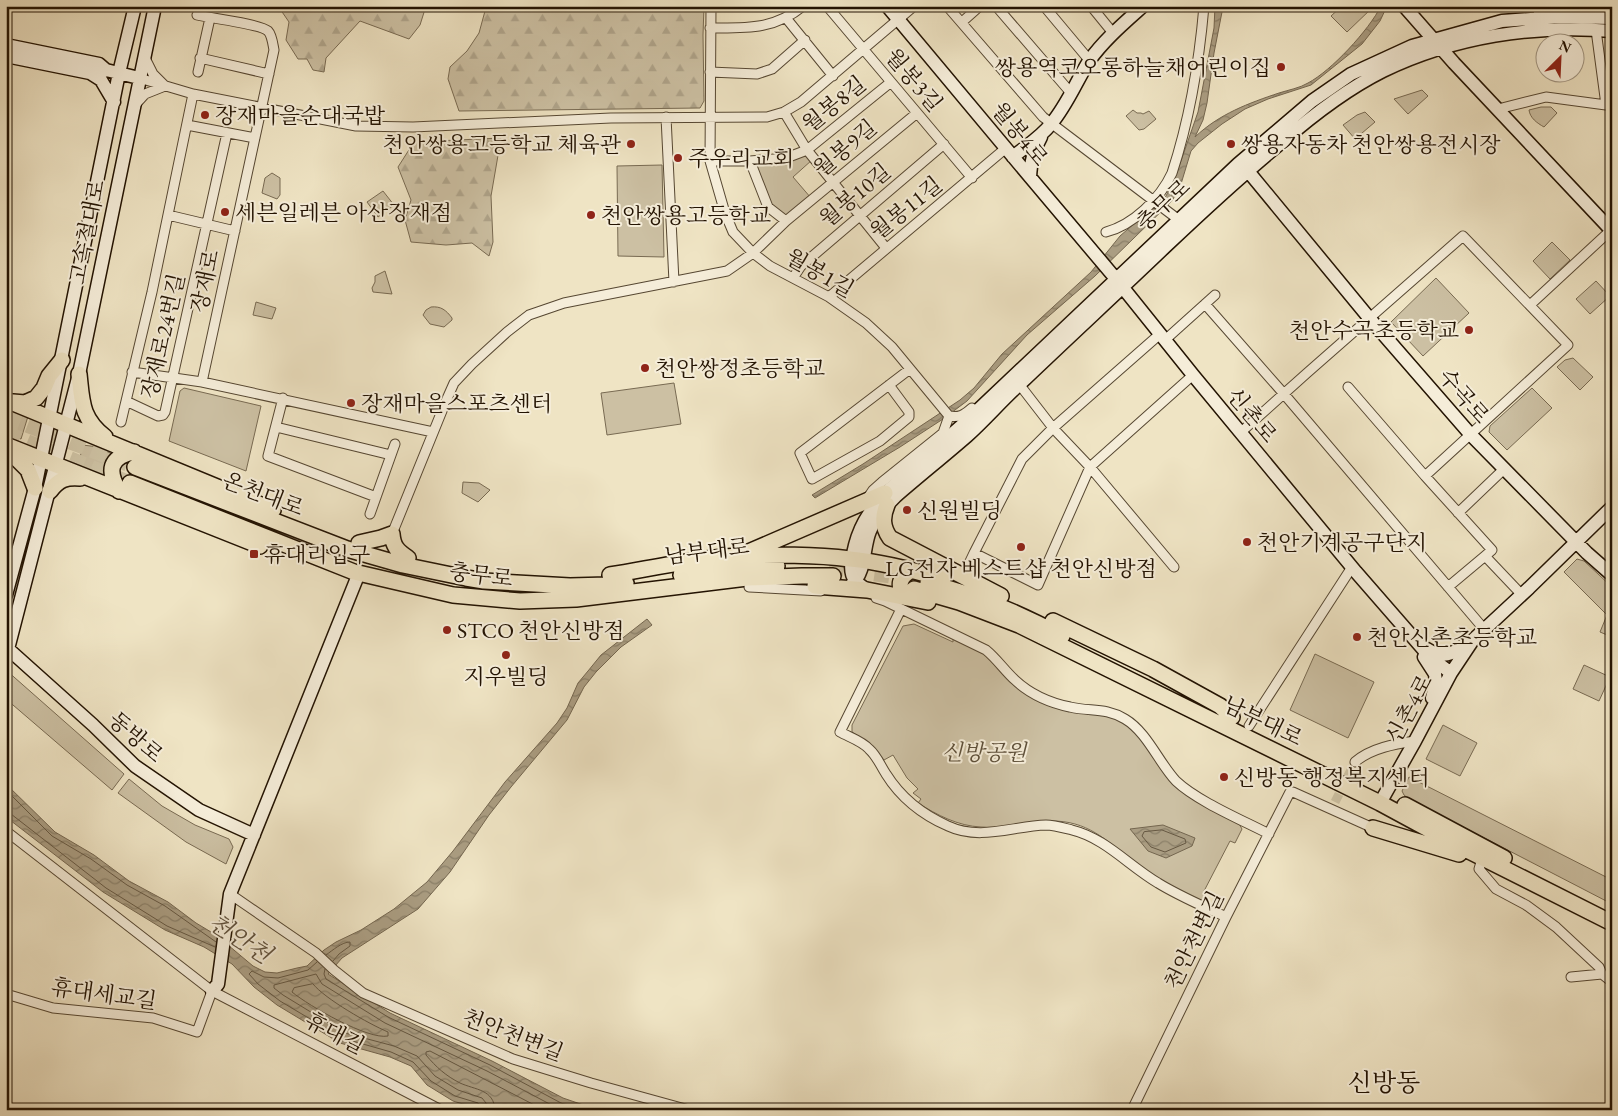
<svg xmlns="http://www.w3.org/2000/svg" width="1618" height="1116" viewBox="0 0 1618 1116" font-family="'EB Garamond','Noto Serif KR',serif">
<style>
.green{fill:#ccc0a3;stroke:#786a52}
.forest{fill:url(#forest-firs);stroke:#786a52}
.water{fill:url(#water-waves);stroke:#74664f}
.lines{fill:none;stroke-linecap:round;stroke-linejoin:round}
.shore{stroke:#665842;stroke-width:1}
.street-tunnel{stroke:#d0c5a7;stroke-width:9;stroke-dasharray:9 4.5;stroke-linecap:butt}
.highway-tunnel{stroke:#d0c5a7;stroke-width:15;stroke-dasharray:15 8;stroke-linecap:butt}
.street-casing{stroke:#564732;stroke-width:11}
.secondary-casing{stroke:#231302;stroke-width:15}
.highway-casing{stroke:#231302;stroke-width:18}
.street{stroke:#f5edd9;stroke-width:9}
.secondary{stroke:#f5edd9;stroke-width:12}
.highway{stroke:#efe4c4;stroke-width:15}
.poi-dot{fill:#8f2418;stroke:#f5edd9;stroke-width:2}
.labels{text-anchor:middle;dominant-baseline:central;stroke-width:4;stroke-linejoin:round;paint-order:stroke}
.poi-label{font-size:22px;fill:#231302;stroke:#f5edd9;text-anchor:start}
.street-label{font-size:22px;fill:#231302;stroke:#f5edd9}
.park-label{font-size:22px;font-style:italic;fill:#5e503a;stroke:#f5edd9}
.water-label{font-size:24px;font-style:italic;fill:#60513c;stroke:#f5edd9}
.quarter-label{font-size:25px;fill:#231302;stroke:#f5edd9}
</style>
<defs>
<pattern id="forest-firs" width="22" height="20" patternUnits="userSpaceOnUse" patternTransform="scale(1.25)"><rect width="22" height="20" fill="#ccc0a3"/><path d="M5 1l3.5 6h-7zM16 11l3.5 6h-7z" fill="#afa48b"/></pattern>
<pattern id="water-waves" width="16" height="10" patternUnits="userSpaceOnUse" patternTransform="scale(1.25)"><rect width="16" height="10" fill="#aa9d82"/><path d="M0 5q4-4 8 0t8 0" fill="none" stroke="#8a7f68"/></pattern>
</defs>
<rect width="100%" height="100%" fill="#efe4c4"/>
<filter id="stains"><feTurbulence type="fractalNoise" baseFrequency=".004" numOctaves="4"/><feColorMatrix values="0 0 0 0 .2 0 0 0 0 .09 0 0 0 0 .02 0 0 0 .5 -.17"/></filter>
<radialGradient id="worn" r=".72"><stop offset=".6" stop-color="#630" stop-opacity="0"/><stop offset="1" stop-color="#630" stop-opacity=".3"/></radialGradient>
<path class="green" d="M1342,6H1371L1372,8L1347,32L1331,16Z
M1422,90L1428,96L1408,114L1394,99Z
M1541,107H1551L1557,113L1544,127C1537,123 1530,118 1529,110Z
M1133,110L1137,113H1141L1143,114L1149,111L1156,119L1144,129L1139,130L1126,116Z
M1365,112L1375,122L1355,139L1343,125L1357,115Z
M806,152L812,160L793,177L811,198L789,215C765,214 762,182 755,163Z
M662,165L664,257L618,256L617,166Z
M272,173L280,178V195L277,199L262,193L265,178Z
M383,191L394,205L378,217L367,202Z
M1552,242L1570,260L1550,279L1533,261Z
M385,271L392,294L373,292L372,288L375,282V276Z
M1436,278L1469,313L1423,356L1391,322Z
M1596,281L1610,296L1590,314L1576,299Z
M256,302L276,308L272,319L253,315Z
M431,307C441,306 446,310 452,318V320L444,327L430,324L423,315L426,310Z
M1573,358L1593,377L1580,390L1557,367L1565,360Z
M674,383L681,424L607,435L601,393Z
M184,388L261,406L246,471L169,441L180,391Z
M1532,388L1552,408L1507,450L1489,432L1490,426Z
M8,409L29,413L21,439L6,434Z
M83,445L98,447L114,455L107,480L77,470Z
M463,482L479,483L490,490L478,502L462,493Z
M1577,559L1584,561L1612,587V637L1600,632L1607,615L1564,572Z
M914,624L953,642V639L983,652L1030,693L1094,711L1124,722L1135,731L1163,768L1238,822L1242,829L1235,843L1230,841L1203,893L1207,896L1205,900L1201,902C1183,892 1164,884 1147,873C1124,857 1104,832 1075,824C1043,815 1013,829 981,827C958,826 937,815 918,803L921,799L913,793L918,789L907,778L893,755L884,760L871,745L852,732V725L903,626Z
M1315,654L1374,682L1348,738L1290,710Z
M1584,665L1610,677L1599,701L1573,689Z
M6,670L124,774L112,790L6,699Z
M1443,725L1477,743L1460,776L1426,759Z
M1409,777L1612,880V904L1409,799L1404,795L1402,791Z
M129,779L162,806L195,825L229,839L233,847L226,864L186,842L118,793Z"/>
<path class="forest" d="M278,6H426L420,25L409,39L360,21L326,58L324,72L313,70L307,59H298L286,40L289,22Z
M479,6H704L703,35L704,101L700,108L459,111L448,79L450,67L467,51L479,33L485,11Z
M501,138L491,196L493,242L489,256L472,243L446,245L411,242L405,220L411,200L398,167L414,142Z"/>
<path class="water" d="M1215,6H1222V12L1214,53L1207,103L1203,120L1195,137C1219,114 1249,103 1279,93C1288,90 1300,88 1308,83C1331,71 1369,30 1381,6H1387L1380,21L1362,44L1311,85L1268,99L1245,109L1222,124L1198,143L1191,151L1181,184L1172,201L1095,276L1027,335L967,401L943,419L900,447L815,498L812,495L863,464L960,400L974,388L1002,354L1091,272L1120,236L1166,196L1175,178L1198,112L1214,28Z
M647,619L652,625L621,647L596,672L584,687L567,720L511,787L489,815L450,872L418,909L342,958L328,974L390,1013L492,1061L563,1098L598,1110H483L453,1101L427,1085L411,1066L390,1057L340,1043L277,1005L254,987L232,964L204,947L165,930L103,892L6,817V784L55,832L94,855L129,881L168,902L196,923L216,935L253,966L265,972L277,973L297,968L307,966L324,950L336,942L361,930L394,909L427,882L453,851L505,782L557,723L567,708L578,683L588,671L601,655Z
M1163,825L1195,838L1192,846L1166,858L1148,851L1130,829Z"/>
<g class="lines">
<path class="shore" d="M6,790L52,836L91,859L127,885L165,906L216,942
M6,813L11,814L106,888L167,926L215,947
M1162,830L1185,839L1186,843L1165,852L1151,847L1142,836L1144,832Z
M326,955C333,950 342,942 350,942V946L339,954L333,961
M317,962L308,970L278,978L264,977L252,971L249,974L258,984L280,1001L342,1038L391,1052L413,1062L431,1081L455,1096L478,1103L481,1110
M325,969L324,974L326,979L388,1017L490,1065L561,1103L582,1110
M313,984C325,999 369,1024 388,1032V1036C368,1040 309,1006 292,992L294,988Z
M487,1110L486,1103L482,1098L458,1090L435,1076L417,1056L394,1046L345,1033L283,995L274,988V985L316,974L322,984L385,1023L487,1071L561,1110
M495,1110C494,1089 475,1090 460,1083C446,1076 436,1067 426,1055V1052L430,1051L544,1110"/>
<path class="street-tunnel" d="M1335,802L1355,762"/>
<path class="highway-tunnel" d="M6,417L135,467
M6,433L130,483
M829,567L917,580"/>
<defs>
<path id="street" d="M711,6L710,161L725,213L733,232L753,253L770,266L829,297L866,323L892,347L949,416C959,418 964,415 972,408
M827,6L972,178
M947,6L1043,117L1179,220
M996,6L1071,93
M1044,6L1090,61
M1091,6L1113,33
M1537,6L1540,18
M197,15C210,18 260,24 268,31C272,35 273,45 274,50L202,382L433,432
M786,18L833,76
M962,22L980,6
M710,28C746,28 774,30 803,6
M200,58L269,74
M198,72L210,18
M710,72L757,74L772,69L805,40
M139,78L193,94L356,126L413,127L611,118L767,117L784,112L801,102L914,6
M135,105L145,94L165,86L153,74L145,58
M1498,109L1546,97L1606,105L1596,30
M784,112L807,150L886,248
M666,117L674,282
M187,125L255,138
M710,161H750L786,158L807,150L891,82
M750,161L768,207L786,221
M168,215L235,231
M1106,232C1133,225 1160,199 1172,173C1190,118 1199,64 1204,6
M793,278L801,266L944,144
M829,297L1006,148
M1205,304L1284,394L1484,629
M1530,305L1611,230
M1165,340L1215,295
M132,372L202,382
M1019,384L1053,428L1090,467L1193,375
M889,385L909,412V417L880,441L812,479L800,453L910,369
M1348,387L1425,476L1492,550L1485,556L1522,595
M283,398L268,456L376,497
M126,401L158,416L163,415L165,412L227,133
M121,422L152,292L193,94
M276,427L391,455
M1240,433L1307,373L1463,236L1568,345L1425,476
M867,499L873,490L882,482L943,433L949,416
M1458,513L1504,469
M370,514L395,444
M392,534L446,401L454,383L472,364L507,332L529,315L564,303L589,298L727,271L753,253L786,221L917,113
M974,553L1022,459L1053,428L1160,334
M963,576L974,553L1038,585L1090,467L1174,567
M749,587L821,591
M1448,587L1485,556
M876,598L885,601L986,650C997,659 1005,671 1015,680C1030,694 1051,703 1070,707C1091,712 1105,707 1125,719C1147,732 1159,763 1176,781C1197,801 1242,820 1269,834
M901,609L840,732C849,737 862,741 869,749C877,756 880,765 886,774C901,798 923,815 948,826C980,841 1013,826 1046,825C1054,825 1064,828 1072,830C1105,838 1129,866 1158,883C1179,896 1203,906 1226,917
M1249,726L1352,567
M1355,762C1371,748 1395,744 1415,741
M6,831L212,991L441,1110
M1481,862L1479,869L1496,889L1526,905L1556,927L1599,967L1602,974L1612,982
M230,894L316,953L334,970L363,993L513,1059L591,1083L689,1110
M1571,977L1602,974
M6,994L53,1008L153,1018L197,1032L212,991
M1132,1110L1226,917L1290,792H1293L1373,828"/>
<path id="secondary" d="M887,6L1030,177L1116,279L1193,375L1356,572L1430,657L1451,673
M1404,6L1454,63L1612,231
M6,45L99,64L106,70L139,78
M6,56L90,73H97L106,70
M90,73L101,80L114,102
M1013,157C1026,146 1041,137 1051,124C1067,105 1076,82 1089,61C1104,40 1124,23 1143,6
M1243,165L1370,319L1471,435L1587,553L1612,575
M1030,177C1031,162 1033,151 1041,137
M852,584C866,572 863,548 870,531C875,518 886,506 896,496C919,476 944,456 967,436C986,419 1002,400 1021,383C1069,337 1118,292 1166,246C1204,210 1242,175 1282,142C1313,115 1345,90 1383,71C1453,37 1535,24 1612,31
M867,590C863,587 858,584 855,580C849,573 851,562 853,554C858,528 868,513 885,493L960,427L1238,164L1312,101L1351,74L1412,46L1502,21L1557,17L1612,18
M6,595L35,488L119,73L135,6
M6,647L93,725L135,766L199,810L254,835
M8,649L79,374L155,6
M1427,649C1444,660 1452,654 1467,644
M1424,657L1435,674L1436,682L1432,698
M1380,803L1415,741L1451,673L1473,640L1529,588L1612,507
M212,991L218,984L230,894L359,573"/>
<path id="highway" d="M79,374C82,402 81,418 105,437
M6,400L273,510
M13,402L25,403L36,398L44,388L49,376L62,360
M6,445L260,546
M6,448L28,470L35,488
M135,467L347,549L403,565L466,578L484,581L570,586L607,585L626,583
M130,483L354,572L453,595L520,601L576,599L747,578L802,576H833
M50,491C59,479 66,477 80,478
M119,491C107,471 109,457 134,452
M887,505C882,517 882,527 890,538L1001,596
M359,543L381,538L392,534C393,546 397,551 408,558
M744,554L885,493
M610,575C653,568 696,558 739,556C775,555 814,554 850,559C881,562 913,570 943,579
M681,575L756,566H777
M928,583C976,594 1019,613 1062,636
M815,586L867,590L928,602
M914,589L959,602L1019,625L1380,803L1465,849L1612,923
M905,597C897,585 899,578 911,570
M1053,621L1153,669L1220,706L1232,717
M1405,805L1504,858
M1373,828L1459,854"/>
</defs>
<use href="#street" class="street-casing"/>
<use href="#secondary" class="secondary-casing"/>
<use href="#highway" class="highway-casing"/>
<use href="#street" class="street"/>
<use href="#secondary" class="secondary"/>
<use href="#highway" class="highway"/>
</g>
<g class="poi-dot">
<circle cx="1281" cy="67" r="5"/>
<circle cx="205" cy="115" r="5"/>
<circle cx="631" cy="144" r="5"/>
<circle cx="1231" cy="144" r="5"/>
<circle cx="678" cy="158" r="5"/>
<circle cx="225" cy="212" r="5"/>
<circle cx="591" cy="215" r="5"/>
<circle cx="1469" cy="330" r="5"/>
<circle cx="645" cy="368" r="5"/>
<circle cx="351" cy="403" r="5"/>
<circle cx="907" cy="510" r="5"/>
<circle cx="1247" cy="542" r="5"/>
<circle cx="1021" cy="547" r="5"/>
<rect x="249" y="549" width="10" height="10" rx="2.5"/>
<circle cx="447" cy="630" r="5"/>
<circle cx="1357" cy="637" r="5"/>
<circle cx="506" cy="655" r="5"/>
<circle cx="1224" cy="777" r="5"/>
</g>
<g class="labels">
<g class="poi-label">
<text x="1271" y="67" text-anchor="end">쌍용역코오롱하늘채어린이집</text>
<text x="215" y="115">장재마을순대국밥</text>
<text x="621" y="144" text-anchor="end">천안쌍용고등학교 체육관</text>
<text x="1241" y="144">쌍용자동차 천안쌍용전시장</text>
<text x="688" y="158">주우리교회</text>
<text x="235" y="212">세븐일레븐 아산장재점</text>
<text x="601" y="215">천안쌍용고등학교</text>
<text x="1459" y="330" text-anchor="end">천안수곡초등학교</text>
<text x="655" y="368">천안쌍정초등학교</text>
<text x="361" y="403">장재마을스포츠센터</text>
<text x="917" y="510">신원빌딩</text>
<text x="1257" y="542">천안기계공구단지</text>
<text x="264" y="554">휴대리입구</text>
<text x="1021" y="568" text-anchor="middle">LG전자 베스트샵 천안신방점</text>
<text x="457" y="630">STCO 천안신방점</text>
<text x="1367" y="637">천안신촌초등학교</text>
<text x="506" y="676" text-anchor="middle">지우빌딩</text>
<text x="1234" y="777">신방동 행정복지센터</text>
</g>
<g class="street-label">
<text transform="translate(914 80) rotate(50)">월봉3길</text>
<text transform="translate(834 104) rotate(-39)">월봉8길</text>
<text transform="translate(1020 134) rotate(51)">월봉4로</text>
<text transform="translate(845 148) rotate(-40)">월봉9길</text>
<text transform="translate(855 195) rotate(-40)">월봉10길</text>
<text transform="translate(1163 205) rotate(-43)">충무로</text>
<text transform="translate(906 208) rotate(-39)">월봉11길</text>
<text transform="translate(87 232) rotate(-79)">고속철대로</text>
<text transform="translate(820 273) rotate(30)">월봉1길</text>
<text transform="translate(205 281) rotate(-78)">장재로</text>
<text transform="translate(163 336) rotate(-77)">장재로24번길</text>
<text transform="translate(1464 396) rotate(49)">수곡로</text>
<text transform="translate(1252 415) rotate(50)">신촌로</text>
<text transform="translate(263 494) rotate(21)">온천대로</text>
<text transform="translate(707 551) rotate(-7)">남부대로</text>
<text transform="translate(481 575) rotate(7)">충무로</text>
<text transform="translate(1409 709) rotate(-62)">신촌4로</text>
<text transform="translate(1263 721) rotate(26)">남부대로</text>
<text transform="translate(136 737) rotate(41)">동방로</text>
<text transform="translate(1194 940) rotate(-64)">천안천변길</text>
<text transform="translate(104 994) rotate(8)">휴대세교길</text>
<text transform="translate(335 1033) rotate(28)">휴대길</text>
<text transform="translate(513 1035) rotate(21)">천안천변길</text>
</g>
<g class="park-label">
<text x="984" y="752">신방공원</text>
</g>
<g class="water-label">
<text transform="translate(240 938) rotate(33)">천안천</text>
</g>
<g class="quarter-label">
<text x="1384" y="1082">신방동</text>
</g>
</g>
<rect width="1618" height="1116" fill="none" stroke="#efe4c4" stroke-width="25"/>
<rect x="8" y="8" width="1603" height="1101" fill="none" stroke="#231302" stroke-width="2.5"/>
<rect x="12" y="12" width="1593" height="1091" fill="none" stroke="#231302"/>
<g transform="translate(1560 58) rotate(24)"><circle r="24" fill="#f5edd9" stroke="#a19683"/>
<path d="M0-4L9 19L0 12L-9 19Z" fill="#8f2418"/>
<text y="-8" font-size="14" font-weight="bold" text-anchor="middle" fill="#231302">N</text>
</g>
<rect width="100%" height="100%" filter="url(#stains)"/>
<rect width="100%" height="100%" fill="url(#worn)"/>
</svg>
